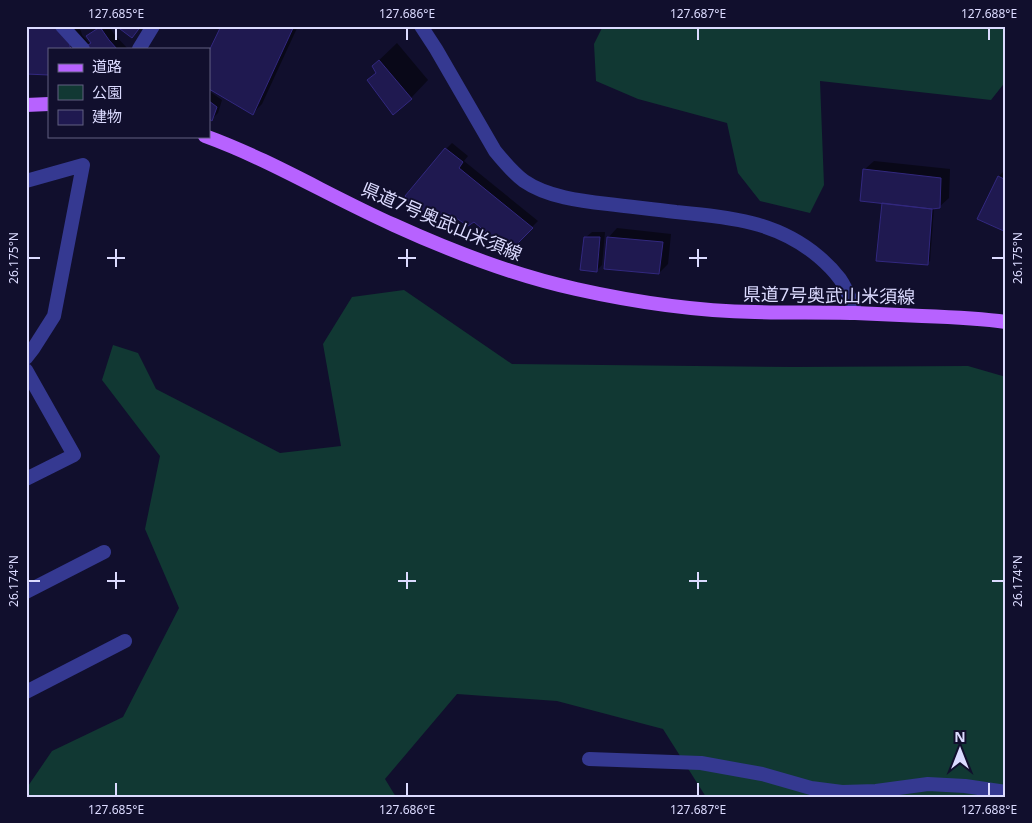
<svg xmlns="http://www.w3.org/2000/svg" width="1032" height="823" viewBox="0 0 1032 823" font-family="'Noto Sans','Noto Sans JP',sans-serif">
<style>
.green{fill:#113833}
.shadow{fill:#0007}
.building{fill:#1f1950;stroke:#32287f}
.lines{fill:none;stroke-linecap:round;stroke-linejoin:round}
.minor{stroke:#353991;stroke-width:14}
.tertiary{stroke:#353991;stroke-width:14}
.primary{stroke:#b762ff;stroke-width:14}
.ticks{fill:none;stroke:#dcdbff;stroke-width:2}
.labels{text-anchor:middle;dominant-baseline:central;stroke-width:4;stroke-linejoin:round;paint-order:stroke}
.street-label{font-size:18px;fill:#dcdbff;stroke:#110f2d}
.neatline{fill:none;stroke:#dcdbff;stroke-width:2}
.ticks-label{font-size:12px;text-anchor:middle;fill:#dcdbff}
</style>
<rect width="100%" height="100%" fill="#110f2d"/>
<path class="green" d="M603,26H1006V81L991,100L820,81L824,185L810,213L760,201L738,173L727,123L638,99L596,81L594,44Z
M404,290L512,364L794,367L968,366L1006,377V797H706L663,729L557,701L457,694L385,779L396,797H26V789L52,751L123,717L179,608L145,529L160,456L102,380L113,345L138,353L156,389L280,453L341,446L323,344L352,297Z"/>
<path class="shadow" d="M26,26H78L81,31L82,35L92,46L93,45L88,36L100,26H109L114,34L127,48V49H49Z
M222,26H298L262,104L253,113L209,88V54Z
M397,43L428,80L411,98L369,80L377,71L373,66Z
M209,91L222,100L218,113L212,119L209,118Z
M26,136H28L26,162Z
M452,143L468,156L464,161L538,221L509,250L446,149Z
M874,161L950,169L949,198L939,207L934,208L930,261L928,263L884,202L864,170Z
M1005,170L1006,171V230L978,218L999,176Z
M617,228L671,234L668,264L659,273L608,238Z
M592,232H605L602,265L596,271L585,238Z"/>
<path class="building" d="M26,26H57L70,43V47L72,49H49V75L26,74Z
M116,26H141L132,38Z
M221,26H294L253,115L209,89V51Z
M100,27L109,40L117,49H87L85,47L91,43L86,36Z
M379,60L412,99L393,115L367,80L376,73L372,66Z
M209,101L217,107L212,121L209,119Z
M445,148L463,162L459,168L533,228L509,252L474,222L468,226L450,214L434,216L423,212L412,206L405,196Z
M863,169L941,178L940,208L932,209L860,201Z
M998,176L1006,180V232L977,219Z
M882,203L932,209L928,265L876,261Z
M584,237H600L597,272L580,270Z
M607,237L663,242L659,274L604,269Z"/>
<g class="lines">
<path class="minor" d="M62,26L83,49
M139,49L153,26
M26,181L83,165L54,316L33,349L26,358
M26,370L74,455L26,479
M26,592L104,552
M26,692L125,641
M589,759L701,763L762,774L811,788L842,792L876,791L928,784L965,786L1006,792"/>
<path class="tertiary" d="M421,26L436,49L495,151C504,162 513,173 524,181C547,197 581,201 608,204C631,207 653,209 676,212C729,217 777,221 819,257C826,263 834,271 840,279C847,289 851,301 856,313"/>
<path class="primary" d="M26,105L49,104
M205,136C271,160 331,197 394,225C453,252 513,275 576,289C634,302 695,311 755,312C788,313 822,312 855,313C878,314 900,315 922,316C950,317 978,318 1006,322"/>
</g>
<path class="ticks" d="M116,28V40M407,28V40M698,28V40M989,28V40M116,249V267M407,249V267M698,249V267M28,258H40M107,258H125M398,258H416M689,258H707M992,258H1004M116,572V589M407,572V589M698,572V589M28,581H40M107,581H125M398,581H416M689,581H707M992,581H1004M116,783V796M407,783V796M698,783V796M989,783V796"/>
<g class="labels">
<g class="street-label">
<text transform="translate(442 221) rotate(23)">県道7号奥武山米須線</text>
<text transform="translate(829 295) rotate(1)">県道7号奥武山米須線</text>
</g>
</g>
<rect width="1032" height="823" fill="none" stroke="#110f2d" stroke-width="55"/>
<rect x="48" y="48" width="162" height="90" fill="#110f2d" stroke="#626181"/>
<rect x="58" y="64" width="25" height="8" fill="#b762ff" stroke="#626181"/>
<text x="92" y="72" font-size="15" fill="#dcdbff">道路</text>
<rect x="58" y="85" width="25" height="15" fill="#113833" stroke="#626181"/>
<text x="92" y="98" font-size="15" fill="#dcdbff">公園</text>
<rect x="58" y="110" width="25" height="15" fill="#1f1950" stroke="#626181"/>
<text x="92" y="122" font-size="15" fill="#dcdbff">建物</text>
<g transform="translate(960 750)" stroke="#110f2d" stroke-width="4" paint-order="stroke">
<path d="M0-4L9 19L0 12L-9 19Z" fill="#dcdbff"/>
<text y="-8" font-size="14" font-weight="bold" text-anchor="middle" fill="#dcdbff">N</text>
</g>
<rect x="28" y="28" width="976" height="768" class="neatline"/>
<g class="ticks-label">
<text x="116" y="18">127.685°E</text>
<text x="407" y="18">127.686°E</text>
<text x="698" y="18">127.687°E</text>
<text x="989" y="18">127.688°E</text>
<text transform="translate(14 258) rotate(-90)" y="4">26.175°N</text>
<text transform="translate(1018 258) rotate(-90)" y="4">26.175°N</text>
<text transform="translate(14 581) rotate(-90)" y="4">26.174°N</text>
<text transform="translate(1018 581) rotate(-90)" y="4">26.174°N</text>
<text x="116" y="814">127.685°E</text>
<text x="407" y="814">127.686°E</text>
<text x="698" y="814">127.687°E</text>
<text x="989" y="814">127.688°E</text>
</g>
</svg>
